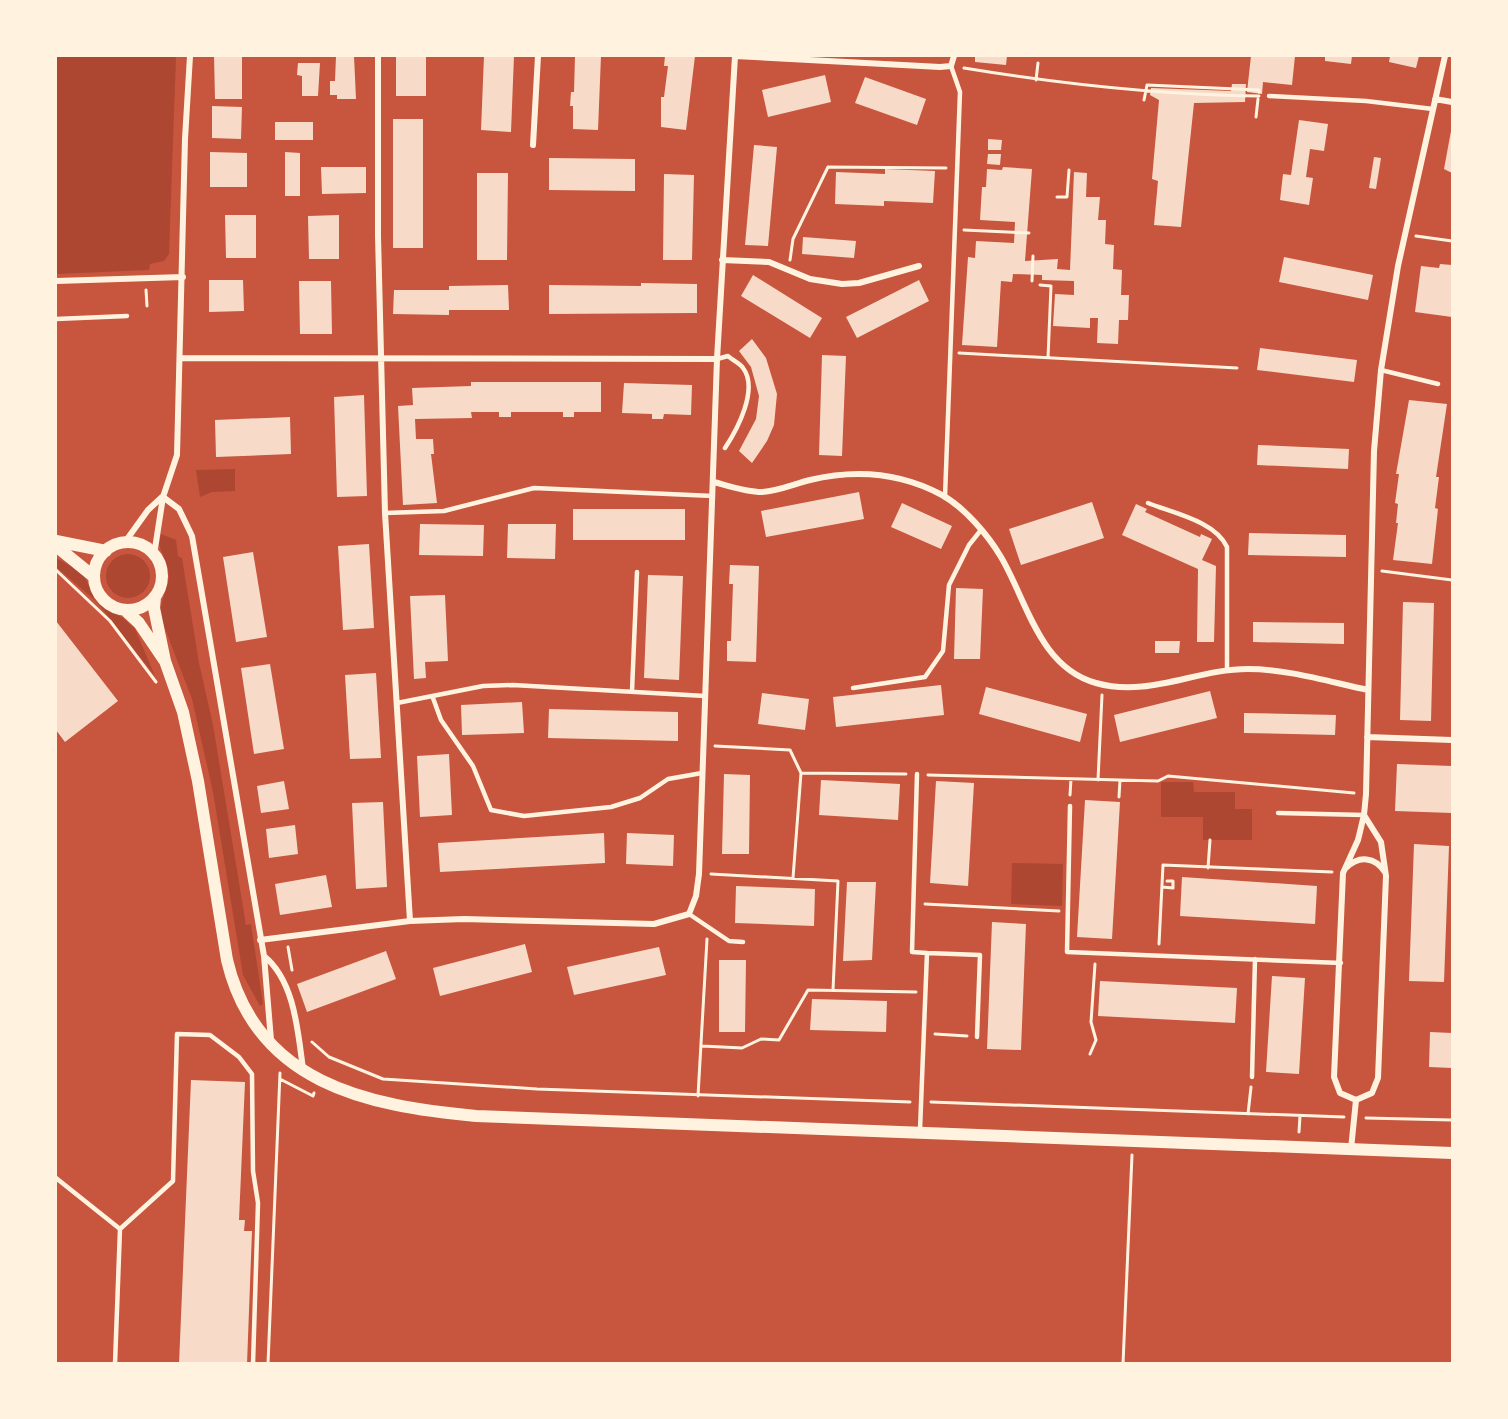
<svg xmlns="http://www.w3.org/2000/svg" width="1508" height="1419" viewBox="0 0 1508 1419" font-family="'Asap Condensed',sans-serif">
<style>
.green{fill:#ae4732}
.building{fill:#f7dbc8}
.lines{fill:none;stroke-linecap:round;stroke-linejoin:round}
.path{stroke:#fff3e0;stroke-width:3}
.service{stroke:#fff3e0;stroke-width:4.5}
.minor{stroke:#fff3e0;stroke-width:6}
.secondary{stroke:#fff3e0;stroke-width:12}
</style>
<rect width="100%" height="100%" fill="#c8553d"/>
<path class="green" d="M56,56H176L169,254L164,261L150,264L149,270L56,274Z
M235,469V491L212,492L200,497L196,470Z
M161,534L176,540L178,556L182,558L199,663L213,725L246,925L251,924L263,1004L260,1006L243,975L213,792L192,699L159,613L169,578L167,565L159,545Z
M106 576a22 22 0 1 1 44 0a22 22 0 1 1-44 0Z
M56,558L82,572L98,603L123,618L135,629L155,676L96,601L56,567Z
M1161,782H1193L1194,792H1235V809H1252V840H1203V817H1161Z
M1012,863L1063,864L1062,906L1011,904Z"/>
<path class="building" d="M214,56H242V99H215Z
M336,56H354L356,99H337V95H330V81H335Z
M396,56H426V96H396Z
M484,56H514L511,132L481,130Z
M575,56H601L598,130L573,129V106H570L571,92H574Z
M665,56H695L686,130L661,127V97H664L668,66H664Z
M975,56H1007L1006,65L975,62Z
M1251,56H1295L1292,85L1263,82L1262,94L1247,92Z
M1325,56H1352L1351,64L1325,61Z
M1390,56H1419L1416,68L1389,62Z
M298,63H320L318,96H302V76L297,75Z
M825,75L831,102L768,117L762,90Z
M865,77L926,99L917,125L855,103Z
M1232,84H1246L1245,102L1194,103L1181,227L1154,225L1158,181L1152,179L1159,100L1150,95L1151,88L1231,91Z
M212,106L242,107L241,139L212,138Z
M393,119H423V248H393Z
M1299,120L1328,124L1324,151L1310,149L1306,177L1313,178L1309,205L1280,200L1283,174L1291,175Z
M275,122H313V140H275Z
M1451,131H1452V173L1444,169Z
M988,139L1002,140L1001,150H988Z
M754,145L777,147L768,246L745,245Z
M210,152L247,153V187H210Z
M285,152L300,153V196H285Z
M988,154H1001L1000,165L987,164Z
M1374,157L1381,158L1376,189L1369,188Z
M549,158L635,159V191L549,190Z
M321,167H366V193L322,194Z
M1003,167L1032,169L1025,261L1058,259L1057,269L1070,270L1074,172L1087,173L1086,197H1100L1098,220H1106L1105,244L1114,245L1113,269L1122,270L1121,295H1129L1128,320H1119L1118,344L1097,343L1098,318H1090V328L1053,326L1055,294L1074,295V281L1042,280V275L1013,274L1012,282L1001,281L997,347L962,345L968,257L975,258L976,241L1014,243L1015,222L980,220L982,187H986L987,169L1002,170Z
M885,169L935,171L933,203L884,201V206L835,204L836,172L885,174Z
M477,173H508L507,260H477Z
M664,174L694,175L692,260H663Z
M225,215H256V258H226Z
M339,215V259H309L308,216Z
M803,237L856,241L854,258L802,254Z
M1284,257L1373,275L1368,300L1279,282Z
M1440,264L1452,265V317L1415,312L1421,266L1439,268Z
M753,275L822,318L810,338L741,296Z
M209,280H243L244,311L209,312Z
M919,280L929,301L857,338L846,317Z
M299,281H331L332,334H300Z
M641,283L697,284V313L549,314V285L641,286Z
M508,285L509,310H449V315L393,314L394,290H449V286Z
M752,339L766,358L777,394L774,425L767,441L752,463L739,451L756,419L759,396L751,367L739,351Z
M1260,348L1357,360L1354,382L1257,370Z
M822,355L846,356L842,456L819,455Z
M471,382H601V412H574V417H563V412H511V417H499V412H471L472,418L415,419L416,439H433L434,454H431L437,503L403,505L398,406L413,405L412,388L471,386Z
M624,383L692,385L691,415L664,414L663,419H652V414L622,413Z
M364,395L367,496L337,497L334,397Z
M1409,400L1447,404L1436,477H1439L1435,508L1438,509L1432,564L1393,560L1398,523H1396L1398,504L1395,503L1399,474H1396Z
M290,417L291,454L216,457L215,420Z
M1258,445L1349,449L1348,469L1257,465Z
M859,492L864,519L766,537L761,511Z
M1092,502L1104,538L1021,565L1009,529Z
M902,503L952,526L941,549L891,527Z
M1136,504L1147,509L1145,512L1200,537L1201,534L1212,539L1202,560L1216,566L1214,642H1197L1198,569L1122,535Z
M573,509H685V540H573Z
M420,524L484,525L483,556L419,555Z
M508,524H556L555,559L507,558Z
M1249,533L1346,535V557L1248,555Z
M369,544L374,628L343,630L338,546Z
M253,552L267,637L236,642L223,557Z
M730,565L759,566L756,662L727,661V641H731L733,584H729Z
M648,575L683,576L679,680L644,678Z
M956,588L983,589L980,659H954Z
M445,595L448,661L425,662L426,678L414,679L410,596Z
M1403,602L1434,603L1431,721L1400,720Z
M56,621L118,701L65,742L56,730Z
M1253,622L1344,623V644L1253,642Z
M1155,641H1180L1179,653H1155Z
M270,664L284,749L254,754L241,668Z
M376,673L381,758L350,759L345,675Z
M941,685L944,715L836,727L833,697Z
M986,687L1087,714L1080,742L979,714Z
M1210,691L1217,718L1120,742L1114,715Z
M762,693L809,699L805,730L758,724Z
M522,702L524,733L462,735L461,705Z
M549,709L678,712V741L548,738Z
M1244,713L1336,715L1335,735L1244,733Z
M449,754L452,815L420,817L417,756Z
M1397,764L1452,766V813L1395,811Z
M724,774L750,775L749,854H722Z
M821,780L900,784L898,820L819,815Z
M284,781L289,809L261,813L257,786Z
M936,781L974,783L968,886L930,883Z
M1085,800L1120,802L1112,939L1077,937Z
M383,802L387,887L356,889L352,803Z
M295,825L298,854L269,858L266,829Z
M604,833L605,863L440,872L438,843Z
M627,833L674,835L673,866L626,864Z
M1414,844L1449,846L1444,982L1409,981Z
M326,875L332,907L280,915L275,884Z
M1182,877L1317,886L1315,924L1180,916Z
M847,882H876L872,960L843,961Z
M736,886L815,889L814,926L735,923Z
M992,922L1026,924L1021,1050L987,1049Z
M525,944L532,972L440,996L433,968Z
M659,947L666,975L574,995L567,967Z
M386,951L396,979L307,1012L297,984Z
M719,960H746L745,1032H719Z
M1272,976L1305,978L1299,1074L1266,1072Z
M1100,981L1237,988L1235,1023L1098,1016Z
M812,999L887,1001L886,1032L810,1030Z
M1430,1032L1452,1033V1068L1429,1067Z
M191,1080L245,1082L239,1220H245L244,1231H252L247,1364H179Z"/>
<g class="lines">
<path class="path" d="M964,68C1061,84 1160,95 1259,96
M1036,80L1038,63
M1144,100L1147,85L1259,90V92
M1256,117L1258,99
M1057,197H1067L1069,170
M964,230L1029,233
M1416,236L1452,241
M790,260L793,239L828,167L946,168
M1032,281L1033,256
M1040,285L1051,286L1048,358
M146,290L147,306
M959,353L1237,368
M56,570L110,621L156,682
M1382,571L1452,580
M715,746L790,750L801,773
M928,775L1158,781L1168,776L1354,793
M1098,780L1102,695
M1070,795L1071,779
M1119,797L1120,780
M1208,868L1210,840
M711,874L838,881L833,990
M793,878L801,773L906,774
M1162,887L1173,888V881H1167
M925,904L1059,911
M1159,944L1163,865L1332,872
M288,947L292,970
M935,1034L967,1036
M312,1042L329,1057L383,1079L537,1089L910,1102
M702,1046L742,1048L761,1039L779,1040L808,990L916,992
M1090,1054L1096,1040L1091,1022L1095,964
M280,1079L313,1096L314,1093
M698,1096L707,939
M931,1102L1344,1117
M1248,1114L1251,1087
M1366,1118L1452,1120
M1299,1132L1300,1116
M268,1364L280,1073
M1123,1364L1132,1155"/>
<path class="service" d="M1269,96L1366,101L1433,109
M56,319L127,316
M717,359L728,356C732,360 740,363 743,368C759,389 737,430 725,448
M1381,370L1438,384
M945,497L960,92L951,66
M1148,503C1173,513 1215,521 1227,547V670
M385,513L444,511L534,488L713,496
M853,688L925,677L943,651L949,585L969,545L981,530
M632,691L637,572
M433,698L441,720L473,766L491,810L524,816L611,807L640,798L668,779L702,773
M397,703L483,686L513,685L705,696
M917,774L912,952L927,953L920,1130
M1070,806L1067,952L1341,963
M1278,813L1364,815
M689,914L729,941L743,942
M927,953L980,955L977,1037
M1252,1077L1255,959
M56,1178L120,1229L115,1364
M120,1229L173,1181L177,1034L210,1035L239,1057L252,1074L253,1171L258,1203L253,1364"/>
<path class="minor" d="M378,56V236L385,513L410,921
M735,56L940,67L951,66L954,56
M1435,99L1452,102
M533,145L538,56
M722,260L769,262L810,279L842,284L859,283L919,266
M56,281L183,277
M180,358L717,359
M714,482C729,486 746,492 762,492C779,491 794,484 810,480C856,469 901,473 942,495C965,508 988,535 1001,557C1027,601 1039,667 1096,683C1148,698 1196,669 1248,669C1288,669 1330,682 1368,690
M163,497L179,509L192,536L264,956L271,1040
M125,542L148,510L162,497
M154,555L163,497L177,455L185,139L190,56
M1367,737L1452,740
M1364,815L1381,842L1386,876L1378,1078L1372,1093L1356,1100L1340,1093L1334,1077L1343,873L1358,840L1364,815L1366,794L1374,451L1381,370L1398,266L1445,56
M1346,868C1359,855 1375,857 1385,872
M260,940L410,921L464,919L654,924L689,914L696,896L699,874L717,359L735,56
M264,956C295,981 298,1033 303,1069
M1351,1149L1356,1100"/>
<path class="secondary" d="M56,541L106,551
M94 576a34 34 0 1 1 68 0a34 34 0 1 1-68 0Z
M56,546L93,576
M155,597L154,608L165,661L183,712L198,781L227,960C256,1083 366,1106 476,1116L1452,1153
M125,610L139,623L164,660"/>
</g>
<rect width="1508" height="1419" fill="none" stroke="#fff3e0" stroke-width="114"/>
</svg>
